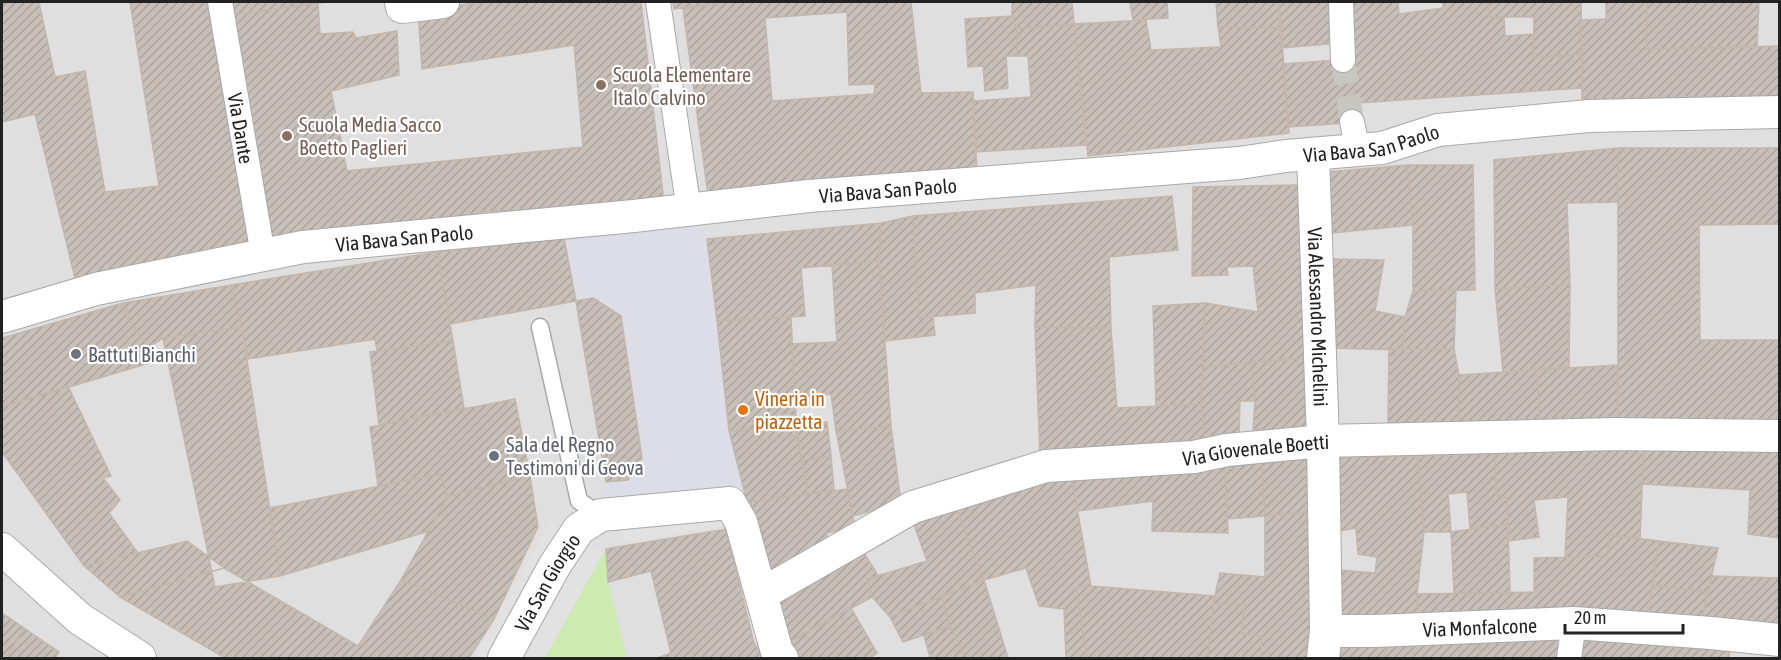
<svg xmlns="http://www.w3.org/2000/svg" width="1781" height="660" viewBox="0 0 1781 660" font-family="'Asap Condensed',sans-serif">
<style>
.residential{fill:#e0dfdf}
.grass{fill:#cdebb0}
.parking{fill:#e2e2e2}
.plaza{fill:#dddde8}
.building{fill:url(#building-hatch);stroke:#c4b6ab;stroke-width:1.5;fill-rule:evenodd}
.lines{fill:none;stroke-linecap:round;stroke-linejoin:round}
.pedestrian-tunnel{stroke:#c8c6c1;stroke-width:24;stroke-dasharray:24 12;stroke-linecap:butt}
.service-casing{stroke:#a9a9a9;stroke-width:19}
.pedestrian-casing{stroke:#a9a9a9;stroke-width:26}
.minor-casing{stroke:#a9a9a9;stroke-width:34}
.service{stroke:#fff;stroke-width:16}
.pedestrian{stroke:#fff;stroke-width:24}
.minor{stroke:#fff;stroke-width:32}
.education-dot{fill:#8d6e63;stroke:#fff;stroke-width:2}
.worship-dot{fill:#6b7280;stroke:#fff;stroke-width:2}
.food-dot{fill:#e8710a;stroke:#fff;stroke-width:2}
.labels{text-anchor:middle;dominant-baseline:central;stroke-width:4.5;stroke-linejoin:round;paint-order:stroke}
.education-label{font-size:20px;fill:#785e54;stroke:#fff;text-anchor:start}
.street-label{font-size:20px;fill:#222;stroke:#fff}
.worship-label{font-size:20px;fill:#5b616d;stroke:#fff;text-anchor:start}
.food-label{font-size:20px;fill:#c56008;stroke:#fff;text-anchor:start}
</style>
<defs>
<pattern id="building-hatch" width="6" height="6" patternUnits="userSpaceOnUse" patternTransform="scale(1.5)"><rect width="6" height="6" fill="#c7bfb8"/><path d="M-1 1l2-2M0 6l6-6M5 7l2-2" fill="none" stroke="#aba49e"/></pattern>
</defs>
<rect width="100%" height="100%" fill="#f2efe9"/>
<path class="residential" d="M2,2H1779V658H2Z"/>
<path class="grass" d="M606,549L608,582L627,658H545Z"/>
<path class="parking" d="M723,514L725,526L623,543L622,531Z
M550,522L603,553L544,658H474Z"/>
<path class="plaza" d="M702,208L729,431L747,502L601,515L606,482L628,480L593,298L576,301L564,238Z"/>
<path class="building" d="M2,2H39L55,77L85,71L105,192L159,186L130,2H207L250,247L75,278L35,114L2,122Z
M231,2H327L232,15Z
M484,2H641L664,203L484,212L272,244L232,15L318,3L320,34L353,32L356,38L397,31L399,75L331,91L347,171L583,147L574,45L422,69L418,10Z
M673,2H727L674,9Z
M727,2H911L921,93L973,92L977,172L708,195L683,9ZM847,12L849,85L875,84L874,94L772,101L765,18Z
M1012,2H1072L1074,24L1017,29L1012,16Z
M1130,2H1167L1168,18L1133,20Z
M1216,2H1279L1281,28L1218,27Z
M1279,2H1336L1339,43L1281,48Z
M1348,2H1398L1399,14L1443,8V2H1488L1489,17H1504L1505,36L1534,34L1533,58L1582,54V88L1357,103L1350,59Z
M1488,2H1581L1582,54L1533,58L1534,17H1489Z
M1606,2H1647L1646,49L1780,46V96L1582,99L1581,20L1606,19Z
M1647,2H1759L1757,47L1646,49Z
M1012,16L1017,29V56H1006L1008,88L985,91L983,66L968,67L965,19Z
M1146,20L1151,50L1221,47L1218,27L1281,28L1289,133L1088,156L1074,24Z
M1074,24L1086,145L975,152L973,101L1031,97L1028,56H1017V29Z
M1350,59L1360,122L1288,127L1283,64Z
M1618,148H1780V224L1699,225L1700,340H1780V421L1618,422Z
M1618,148V202L1567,203L1570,284L1495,289L1494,160Z
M1407,165L1413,225L1332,233L1326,172Z
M1407,165H1473L1475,290L1413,291V225Z
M1298,185L1306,358L1203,367L1205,303L1258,312L1253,266L1227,267L1228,275L1192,276L1193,187Z
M1172,196L1178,250L1109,257L1111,328L1035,327L1036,285L975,293V313L919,318L913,216Z
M913,216L919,318L933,317L935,335L885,341L879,261L881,223Z
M881,223L879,261L801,268L805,316L717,321L707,239Z
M564,238L576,301L450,324L437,252Z
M437,252L453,341L377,351L375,339L248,359L242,327L231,285Z
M1329,259L1384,260L1375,311L1405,317L1403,350L1330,348Z
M879,261L891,426L836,431L831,394L795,399L792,344L837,342L832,265Z
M1570,284L1569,367L1503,372L1495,289Z
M231,285L242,327L163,338L149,347L130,322L123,303Z
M1456,290L1454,349L1403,350L1405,317L1413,291Z
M593,298L621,316L642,458L628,480L606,482L576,301Z
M123,303L130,322L149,347L153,362L2,407V338Z
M1205,303L1201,404L1156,406L1153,306Z
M791,317L797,436L758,440L757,429L729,431L717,321Z
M242,327L280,576L215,587L163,338Z
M1035,327L1111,328L1117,408L1201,404L1205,447L1040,458Z
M453,341L464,408L379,425L370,352Z
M1389,349H1454L1459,375V422L1388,426Z
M1306,358L1308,428L1253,430L1255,401L1251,362Z
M1251,362L1255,401H1240L1239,439L1205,447L1201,404L1203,367Z
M1617,365L1618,422L1540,420L1537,370Z
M1537,370L1540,420L1459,422V375Z
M68,386L111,476L103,478L120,500L109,513L138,553L84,566L2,452V407Z
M515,399L530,476L448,496L440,474L378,486L370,427Z
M827,422L831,456L802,461L796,423Z
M891,426L901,503L853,516L836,431Z
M757,429L758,440L797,436L808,494L747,502L729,431Z
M1644,445L1640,539L1610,535L1607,556L1565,557L1568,497L1534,500L1539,537L1508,541L1507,498L1496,494L1495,452Z
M1644,445L1780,450V538L1748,534L1750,490L1643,484Z
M1310,450L1315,512L1265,516L1261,456Z
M1495,452L1496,494L1507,498L1508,524L1470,529L1467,492L1448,494L1451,532H1424L1418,456Z
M831,456L834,490L808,494L802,461Z
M1261,456L1265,516L1227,519L1225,464Z
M1418,456L1424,532L1417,594L1418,618L1339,621V570L1375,573L1377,557L1358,554L1356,528L1339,531L1333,458Z
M1225,464L1228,533L1152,531L1153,501L1078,511L1071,474Z
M440,474L448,496L429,531L280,576L270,508Z
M1071,474L1091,586L1076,587L1087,658H1066L1064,609L1039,606L1026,568L984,580L955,506Z
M530,476L538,527L494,619L401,580L448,496Z
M847,489L855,528L826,533L830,544L765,574L747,502Z
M955,506L984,580L890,617L872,597L867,579L927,561L913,522Z
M1315,512L1314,571L1307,658H1261L1262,637L1241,633L1245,604H1213L1220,573L1265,577V516Z
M1508,524L1510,593H1454L1451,532Z
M726,529L754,643L764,658H657L671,653L651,571L608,582L606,549Z
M1610,535L1659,541L1648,617L1418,618L1417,594L1534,592V558L1607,556Z
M187,541L224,568L120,597L84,566Z
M1659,541L1718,548L1708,592L1652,585Z
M864,553L879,577L867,579L872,597L783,645L771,600Z
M224,568L358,646L401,580L494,619L469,658H225L120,597Z
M1780,575V630L1701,622L1712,576L1779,578Z
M984,580L1008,658H966L950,626L941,596Z
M1652,585L1708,592L1701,622L1648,617Z
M1091,586L1214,596L1208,658H1087L1076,587Z
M941,596L950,626L903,642L890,617Z
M1213,604H1245L1241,633L1262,637L1261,658H1208Z
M851,608L877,653L870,658H793L783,645Z
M2,613L24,628L6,658H2Z
M950,626L966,658H927L930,657L924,636Z
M24,628L59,652L55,658H6Z
M1572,635L1730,648L1729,658H1569Z
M1482,637L1479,658H1384L1385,642Z
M1482,637H1565L1563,658H1479Z
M1336,641L1385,642L1384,658H1335Z"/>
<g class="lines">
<path class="pedestrian-tunnel" d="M1343,60L1352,122"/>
<defs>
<path id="service" d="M540,327L579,501L601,515"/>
<g id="pedestrian">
<path id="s1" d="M220,2L263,255"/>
<path d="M658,2L689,210"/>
<path d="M1341,2L1343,60"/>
<path d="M1352,122L1358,150"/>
<path d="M1569,658L1574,623"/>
</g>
<g id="minor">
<path d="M401,2L402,7L443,2"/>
<path id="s2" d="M1313,155L1323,441L1326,631L1323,658"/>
<path id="s3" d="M2,317L96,289L303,247L634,216L809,196L1239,163L1286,156L1382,148L1438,130L1589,116L1780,112"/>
<path d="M2,549L80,619L140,658"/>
<path id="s4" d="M762,594L913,507L1046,466L1194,457L1227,450L1323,441L1615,434L1780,436"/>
<path id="s5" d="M1326,631H1375L1574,623L1711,633L1780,640"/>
<path id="s6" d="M504,658L555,565L579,529L601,515L730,503L741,522L777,652L782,658"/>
</g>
</defs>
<use href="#service" class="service-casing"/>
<use href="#pedestrian" class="pedestrian-casing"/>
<use href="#minor" class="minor-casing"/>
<use href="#service" class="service"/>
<use href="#pedestrian" class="pedestrian"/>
<use href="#minor" class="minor"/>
</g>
<g class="education-dot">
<circle cx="601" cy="85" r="6"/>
<circle cx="287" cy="136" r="6"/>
</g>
<g class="worship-dot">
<circle cx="76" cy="354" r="6"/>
<circle cx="494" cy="456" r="6"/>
</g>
<circle class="food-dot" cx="743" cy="410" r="6"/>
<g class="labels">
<g class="education-label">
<text x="613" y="74">Scuola Elementare<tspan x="613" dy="23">Italo Calvino</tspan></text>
<text x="299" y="124">Scuola Media Sacco<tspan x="299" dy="23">Boetto Paglieri</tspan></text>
</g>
<g class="street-label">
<text stroke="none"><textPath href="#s1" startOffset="128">Via Dante</textPath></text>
<text stroke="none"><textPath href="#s3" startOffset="1383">Via Bava San Paolo</textPath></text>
<text stroke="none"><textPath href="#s3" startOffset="897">Via Bava San Paolo</textPath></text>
<text stroke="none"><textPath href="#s3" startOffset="411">Via Bava San Paolo</textPath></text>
<text stroke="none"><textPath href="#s2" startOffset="162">Via Alessandro Michelini</textPath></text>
<text stroke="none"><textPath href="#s4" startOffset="524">Via Giovenale Boetti</textPath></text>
<text stroke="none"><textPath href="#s6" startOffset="87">Via San Giorgio</textPath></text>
<text stroke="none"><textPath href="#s5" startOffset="154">Via Monfalcone</textPath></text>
</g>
<g class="worship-label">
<text x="88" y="354">Battuti Bianchi</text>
<text x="506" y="444">Sala del Regno<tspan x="506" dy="23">Testimoni di Geova</tspan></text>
</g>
<g class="food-label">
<text x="755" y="398">Vineria in<tspan x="755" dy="23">piazzetta</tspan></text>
</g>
</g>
<rect width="1781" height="660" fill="none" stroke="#222222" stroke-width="6"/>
<path d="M1565 624v9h118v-9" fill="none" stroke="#222222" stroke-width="3"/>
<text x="1574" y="624" font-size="18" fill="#222222" stroke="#ffffff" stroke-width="4.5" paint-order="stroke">20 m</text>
</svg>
